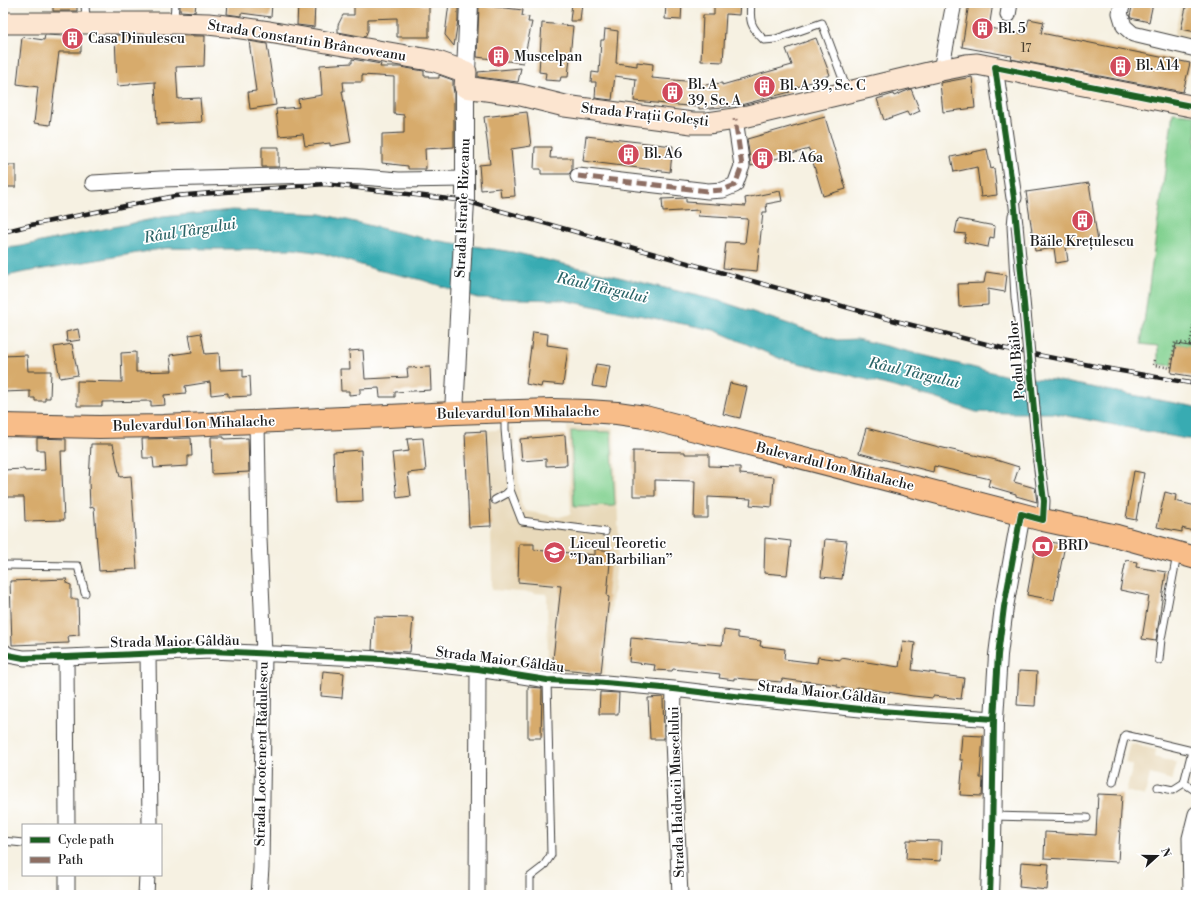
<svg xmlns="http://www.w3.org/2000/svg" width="1199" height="898" viewBox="0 0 1199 898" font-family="'Libre Bodoni',serif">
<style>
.built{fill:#e8d9ba}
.green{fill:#83d191;stroke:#507656}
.water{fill:#39abb2;stroke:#2a6467}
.building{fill:#d7ab6c}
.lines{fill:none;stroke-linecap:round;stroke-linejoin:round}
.service-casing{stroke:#3d3c3a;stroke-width:9}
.pedestrian-casing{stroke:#3d3c3a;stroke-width:13}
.minor-casing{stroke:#3d3c3a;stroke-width:17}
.tertiary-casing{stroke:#3d3c3a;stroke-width:20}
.secondary-casing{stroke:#3d3c3a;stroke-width:23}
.trunk-casing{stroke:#3d3c3a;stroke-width:24}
.path{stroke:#3d3c3a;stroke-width:2.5;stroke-dasharray:1 3;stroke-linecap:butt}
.service{stroke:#fff;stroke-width:7}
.pedestrian{stroke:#fff;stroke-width:11}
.minor{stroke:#fff;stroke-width:15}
.tertiary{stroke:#fff;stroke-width:18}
.secondary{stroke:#fce5d0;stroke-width:21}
.trunk{stroke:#f8bd89;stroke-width:22}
.rail-casing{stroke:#1c1c1c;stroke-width:4.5}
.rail{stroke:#fff;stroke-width:3;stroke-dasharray:9;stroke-linecap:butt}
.pedestrian-bridge-casing{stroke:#3d3c3a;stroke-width:13;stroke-linecap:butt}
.pedestrian-bridge{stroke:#fff;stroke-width:11}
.quiet{stroke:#8d6e63;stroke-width:5;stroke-dasharray:10 5;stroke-linecap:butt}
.cycleway-casing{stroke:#fff;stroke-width:8}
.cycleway{stroke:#1b5e20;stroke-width:6}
.labels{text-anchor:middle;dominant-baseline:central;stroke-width:3.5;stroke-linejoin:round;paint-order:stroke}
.number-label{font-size:12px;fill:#4b4030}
.poi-label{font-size:14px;fill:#1c1c1c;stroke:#fff;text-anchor:start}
.street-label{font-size:14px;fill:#1c1c1c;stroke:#fff}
.water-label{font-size:15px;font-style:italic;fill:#2a6467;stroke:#fff}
</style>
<rect width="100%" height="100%" fill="#fff"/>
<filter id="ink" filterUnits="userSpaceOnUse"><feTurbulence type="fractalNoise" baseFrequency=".025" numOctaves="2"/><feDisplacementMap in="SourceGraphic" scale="8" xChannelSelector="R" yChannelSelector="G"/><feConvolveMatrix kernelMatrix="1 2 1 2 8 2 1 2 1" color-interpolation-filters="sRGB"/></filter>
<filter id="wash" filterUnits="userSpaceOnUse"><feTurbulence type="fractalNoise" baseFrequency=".012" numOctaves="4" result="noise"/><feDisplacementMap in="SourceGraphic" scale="16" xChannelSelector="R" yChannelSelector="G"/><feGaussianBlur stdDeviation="0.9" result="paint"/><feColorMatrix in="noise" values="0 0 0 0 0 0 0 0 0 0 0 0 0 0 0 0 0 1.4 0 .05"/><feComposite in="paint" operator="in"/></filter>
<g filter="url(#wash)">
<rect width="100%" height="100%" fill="#f6f1e2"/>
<path class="built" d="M1181,3H1196V41L1174,36Z
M567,425L614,428L619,543L604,675L548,669L547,594L492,590L491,526L486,431L513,428L521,504L525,511L559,517L571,514Z
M1130,743L1156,750L1154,757L1177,763L1172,780L1150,774L1145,796L1126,791L1133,765L1125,763Z"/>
<path class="green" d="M1173,113L1196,115V341L1195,347L1176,344L1172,366L1158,364V346L1141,344Z
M571,431L611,432L615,506L574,507Z"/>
<path class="water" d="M232,210L321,214L427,239L513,252L720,301L837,340L857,339L1008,376L1054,380L1196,407V439H1186L1053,413H1011L976,412L935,398L853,376L781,359L714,330L562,300L477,298L422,280L377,270L322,253L293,249H214L167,248L20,273L3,277V248L16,247L163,217Z"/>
<g id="blocks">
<path class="building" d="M53,3H77V11H53Z
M180,3H196L195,12L180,11Z
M228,3H272L271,17L241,13V16L227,14Z
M298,3H315L314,27L297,25Z
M354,3H421V5H429V37H397V18L368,19V30L365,37L338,32V25L343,15H354Z
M449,3H458V20L454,46L445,35Z
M572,3H582L580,21H570Z
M666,3H682L681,20L665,19Z
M714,3H740L739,15L726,14L723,62L701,61L703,15H714Z
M969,3H993L989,28L1025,34L1029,19L1044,22L1041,33L1190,63L1183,92L1011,59L1012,56L962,47Z
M1133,3H1153L1149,22L1131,18L1130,16Z
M1187,3H1196V32L1181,29Z
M479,5L523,10L522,16L529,17L528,22H532L523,63L477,57Z
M542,23L573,26L568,77H561L560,81L545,80L546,73L539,72Z
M605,29L618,31L616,63L637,66V62L653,64L652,78L696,82V86L722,83V85L792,65L786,49L816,38L830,75L789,90L790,92L737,106L699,109V107L634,101L636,79L615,76L612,100L595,98L596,82H591L592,72L599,73L601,40H604Z
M45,35L65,36V35H81V52H59L50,125L34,123L38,87L17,84L22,37L44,40Z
M115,35L205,36L204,66L176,67L178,99L200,98L202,122L157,124L155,82L130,84V85L117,86Z
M249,41L267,44L276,105L250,109L248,92L256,91Z
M352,59L381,64L380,67H400L424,71V76H429V78H439V75L453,80V87L454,93V147L425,149L426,169H408V166L382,163V134L404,133V115L394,114V77L362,75V82H343L344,91H342L351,142L330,146V143L305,146L303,134L279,136L276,109L299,107L298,99L322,95L320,65L352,63Z
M521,68L518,82L478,77V72Z
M972,77L975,108L943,112L940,83Z
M911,89L920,111L909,116L907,112L884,120L877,99L893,94L894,96Z
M527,112L531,146L511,149L515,196L501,197L500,188L481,190L479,165L490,164L484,117Z
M825,117L846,189L823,196L809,149L751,166L747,139Z
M586,136L673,146L670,172L583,161Z
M262,147H279V167H262Z
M535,147H551L550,158H572V170L569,174H541V169H534Z
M987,149L991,169L994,168L997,195L981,197L977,167L954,172L951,157Z
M3,165H16V187H3Z
M1089,183L1098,242L1066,247L1068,261L1056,263L1054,248L1035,251L1026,192Z
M780,191L782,201L766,204L767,212H763L757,271L723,268L726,242L745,243L748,219L698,216L699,210L663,212L662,199L686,198V202L746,206L745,198Z
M958,219L995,226L994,238L990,237L988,247L964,242L966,234L955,233Z
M986,272L1007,275L1005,292L988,289V305L959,307L958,284L984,283Z
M78,329L80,340L67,342L66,332Z
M533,332L548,334L547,345L568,348L563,385L542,383L541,387L526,384Z
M201,333L205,354L219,353L220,370L243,369V377L250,376L251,396L228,397V393L211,395L210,382L185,386L186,393L164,395L165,405L151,406V401L102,402V406H77V381L122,382L121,353L136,352V372L172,371L170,355L192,352L189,335Z
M72,344L78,375L60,378L54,347Z
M1176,344L1196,347V377L1171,373Z
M363,350L365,379L408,377L407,368L430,367L431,390L395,392V397H380L379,388L360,389V394L349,395V391H341L340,369H350L349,351Z
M27,355L28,371H51L50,398H45V401H35V398H30V391L3,392V356Z
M596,364L610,366L606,388L592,386Z
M730,383L747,387L740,418L723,414Z
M866,428L939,447L996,460L1019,467L1014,482L1035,488L1037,502L1016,496V494L988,486L990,479L934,466L933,472L859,453Z
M486,431L491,526L469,527L465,432Z
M565,435L567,465L546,466V459L522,461L520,439Z
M211,437H224V439L248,438L249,472L212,474Z
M37,438L66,439V451H61L64,520L25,521L24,497H3V470L24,469L25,471L45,470L44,450H37Z
M191,438L192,456H188V466L154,468L153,458H143L142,439Z
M423,438L426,471L408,473L411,496L397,498L392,453L409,451L407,439Z
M91,444H113L120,477L131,476L137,569L99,571L94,507L90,508L89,481Z
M361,450L363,501L335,502L333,452Z
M633,451L685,452V454H709V466L740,467V474L774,477L772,507L750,505L751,499L708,497V518H694L695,481L655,480V496H633Z
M1134,471L1144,473L1136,520L1126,518Z
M1165,492L1176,495L1175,501L1196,506V532L1182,528V532L1157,527Z
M765,538L791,541L787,575L764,573Z
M825,539L847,541L842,579L821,577Z
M1037,539L1065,545L1054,600L1027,595Z
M519,544H534V550L595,555V549L611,551L607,596L609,597L601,673L552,668L561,586L518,582Z
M1126,560L1137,562L1136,567L1166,572L1156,641L1142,639L1149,596L1120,590Z
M67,579L66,583L71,585V599H78L79,635L68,636L69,643L12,645L10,581Z
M374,617L413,618L410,652L372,650Z
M724,630L738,632V638L761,641L760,646L785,649L784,659L817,663L818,657L841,660V658L899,667L903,641L915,643L912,670L936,673L935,674L964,678L961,699L933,696V698L913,696L856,687V690L837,687V685L805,681V682L782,679L781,682L734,678V680L719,678L720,674L673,669L672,671L654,670L655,665L629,662L631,638L686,643L687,642L722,645Z
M323,671L344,673L342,698L321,696Z
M1019,671L1037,672L1035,706L1017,705Z
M528,687L542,688L541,738H528Z
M600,692L619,693L618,714H599Z
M663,697L664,739H650L648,698Z
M962,735L983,736L980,778H983L982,796L960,795L963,760H960Z
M1098,794L1122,795L1118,862L1044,858L1045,832L1096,835Z
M907,840L942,841L941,861L906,859Z
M1021,862L1049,864L1047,890L1019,887Z"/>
</g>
</g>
<g filter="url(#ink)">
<use href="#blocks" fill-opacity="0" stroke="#3d3c3a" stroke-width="1"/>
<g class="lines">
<defs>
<path id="service" d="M85,3L86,22
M751,3C749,22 751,27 764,40L776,39L822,23L847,90
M174,21L175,3
M1012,215L1011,226L1015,298L1020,336
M505,413V429L510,490L522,521L605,532
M495,500L506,494L510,490
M3,565L78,566L85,593
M1159,660L1161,639L1177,555
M1113,782L1125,735L1192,751L1184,783L1173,790L1158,787
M1184,783L1196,791
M993,816L1087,818
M3,841L23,843
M530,895V877L543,867L551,855L547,680"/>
<path id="pedestrian" d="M1014,198L1017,225
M1039,462L1044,501L1043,520"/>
<path id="minor" d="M1123,3L1120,13L1124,26L1133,34L1196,49
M1008,15L1010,3
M995,67L1014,198
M941,70L954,3
M578,176L708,191L723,190L735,185L742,166L735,119
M93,183L161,179L316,175L362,177L399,180L465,179
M257,422L259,538L264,653L261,868L259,895
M3,651L8,655L24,658L66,657L211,651L381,659L478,669L547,680L594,682L674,689L724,695L880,711L994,719
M148,653L150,825
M66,657L67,825
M674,689L673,741L680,895
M67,895V875
M146,895L147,875
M477,895L478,669
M1191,895L1190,838L1196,814"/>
<path id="tertiary" d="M466,72L469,3
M454,413L465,201V87
M990,895L992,842L994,719L998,655L1004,607L1021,514"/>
<path id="secondary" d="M3,23H174L208,24L235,27L269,32L435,61L466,72L465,87L521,95L565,106L692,123H708L735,119L941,70L966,65L977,64L1196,107"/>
<path id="trunk" d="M3,425L99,427L163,426L454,413L551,410L588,411L617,413L645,417L1043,520L1117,536L1196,558"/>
</defs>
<use href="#service" class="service-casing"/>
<use href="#pedestrian" class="pedestrian-casing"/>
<use href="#minor" class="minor-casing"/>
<use href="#tertiary" class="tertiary-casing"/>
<use href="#secondary" class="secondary-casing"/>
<use href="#trunk" class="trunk-casing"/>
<path class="path" d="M1190,346L1196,311
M1154,360L1153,365L1171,368L1175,342L1191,344"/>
<use href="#service" class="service"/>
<use href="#pedestrian" class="pedestrian"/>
<use href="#minor" class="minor"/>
<use href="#tertiary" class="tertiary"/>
<use href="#secondary" class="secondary"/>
<use href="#trunk" class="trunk"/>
<defs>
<path id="rail" d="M3,232L31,225L175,196L325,184L465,201L896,321L1002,348L1110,369L1196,384"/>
</defs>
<use href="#rail" class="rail-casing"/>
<use href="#rail" class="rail"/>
<defs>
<path id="pedestrian-bridge" d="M1017,225L1039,462"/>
</defs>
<use href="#pedestrian-bridge" class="pedestrian-bridge-casing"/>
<use href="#pedestrian-bridge" class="pedestrian-bridge"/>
<path class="quiet" d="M578,176L708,191L723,190L735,185L742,166L735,119"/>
<defs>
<path id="cycleway" d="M3,651L8,655L24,658L66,657L211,651L381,659L478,669L547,680L594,682L674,689L724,695L880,711L994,719
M990,895L992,842L994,719L998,655L1004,607L1021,514L1043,520L1044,501L1039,462L1014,198L995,67L1196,107"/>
</defs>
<use href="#cycleway" class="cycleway-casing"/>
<use href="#cycleway" class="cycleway"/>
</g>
</g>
<defs>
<symbol id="building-disc" viewBox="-11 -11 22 22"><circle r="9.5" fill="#d1495b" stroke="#fff"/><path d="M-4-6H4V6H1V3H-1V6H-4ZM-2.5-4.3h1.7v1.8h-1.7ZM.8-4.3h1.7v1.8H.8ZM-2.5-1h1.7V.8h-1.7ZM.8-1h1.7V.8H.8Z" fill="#fff"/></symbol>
<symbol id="bank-disc" viewBox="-11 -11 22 22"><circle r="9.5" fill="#d1495b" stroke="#fff"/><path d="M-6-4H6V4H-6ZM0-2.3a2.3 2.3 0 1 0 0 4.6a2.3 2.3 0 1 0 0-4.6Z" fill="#fff"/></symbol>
<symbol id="school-disc" viewBox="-11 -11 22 22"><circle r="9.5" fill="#d1495b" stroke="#fff"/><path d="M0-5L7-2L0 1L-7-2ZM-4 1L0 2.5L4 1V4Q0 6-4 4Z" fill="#fff"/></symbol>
</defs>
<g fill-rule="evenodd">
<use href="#building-disc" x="970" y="16" width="25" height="25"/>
<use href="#building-disc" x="60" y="26" width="25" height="25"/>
<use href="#building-disc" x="486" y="44" width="25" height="25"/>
<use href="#building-disc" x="1108" y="54" width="25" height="25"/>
<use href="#building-disc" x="752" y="74" width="25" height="25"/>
<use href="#building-disc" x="660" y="80" width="25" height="25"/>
<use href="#building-disc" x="616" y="142" width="25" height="25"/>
<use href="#building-disc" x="750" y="146" width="25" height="25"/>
<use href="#building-disc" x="1070" y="208" width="25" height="25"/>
<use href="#bank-disc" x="1030" y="534" width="25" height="25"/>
<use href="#school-disc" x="542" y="540" width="25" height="25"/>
</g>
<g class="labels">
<g class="number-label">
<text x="1026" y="48">17</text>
</g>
<g class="poi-label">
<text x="998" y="29">Bl. 5</text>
<text x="88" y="39">Casa Dinulescu</text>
<text x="514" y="57">Muscelpan</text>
<text x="1136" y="66">Bl. A14</text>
<text x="688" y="85">Bl. A<tspan x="688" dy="16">39, Sc. A</tspan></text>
<text x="780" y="86">Bl. A 39, Sc. C</text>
<text x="644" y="154">Bl. A6</text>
<text x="778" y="158">Bl. A6a</text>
<text x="1082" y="242" text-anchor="middle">Băile Krețulescu</text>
<text x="570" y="544">Liceul Teoretic<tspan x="570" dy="16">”Dan Barbilian”</tspan></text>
<text x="1058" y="546">BRD</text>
</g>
<g class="street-label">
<text transform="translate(307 41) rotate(9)">Strada Constantin Brâncoveanu</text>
<text transform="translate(645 115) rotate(6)">Strada Frații Golești</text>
<text transform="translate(463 208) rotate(-88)">Strada Istrate Rizeanu</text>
<text transform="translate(1017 360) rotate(-95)">Podul Băilor</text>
<text transform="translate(518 413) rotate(-1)">Bulevardul Ion Mihalache</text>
<text transform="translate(194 424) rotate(-2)">Bulevardul Ion Mihalache</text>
<text transform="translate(835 467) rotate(14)">Bulevardul Ion Mihalache</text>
<text transform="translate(175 642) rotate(-1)">Strada Maior Gâldău</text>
<text transform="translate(500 660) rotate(7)">Strada Maior Gâldău</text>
<text transform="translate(822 693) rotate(6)">Strada Maior Gâldău</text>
<text transform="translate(262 754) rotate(-89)">Strada Locotenent Rădulescu</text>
<text transform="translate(677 792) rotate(-92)">Strada Haiducii Muscelului</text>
</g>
<g class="water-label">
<text transform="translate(190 231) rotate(-9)">Râul Târgului</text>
<text transform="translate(602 288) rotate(13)">Râul Târgului</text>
<text transform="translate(914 373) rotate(13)">Râul Târgului</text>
</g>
</g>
<rect width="1199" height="898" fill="none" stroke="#fff" stroke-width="16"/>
<rect x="22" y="824" width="140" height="52" fill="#ffffff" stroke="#a4a4a4"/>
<rect x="30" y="837" width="20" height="6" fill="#1b5e20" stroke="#a4a4a4"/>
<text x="58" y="844" font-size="12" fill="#1c1c1c">Cycle path</text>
<rect x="30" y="857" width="20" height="6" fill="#8d6e63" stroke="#a4a4a4"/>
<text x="58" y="864" font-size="12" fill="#1c1c1c">Path</text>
<g transform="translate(1157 856) rotate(69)" stroke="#ffffff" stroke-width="3" paint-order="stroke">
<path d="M0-3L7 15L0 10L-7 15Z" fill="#1c1c1c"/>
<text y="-6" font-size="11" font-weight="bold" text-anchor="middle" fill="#1c1c1c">N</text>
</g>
</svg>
